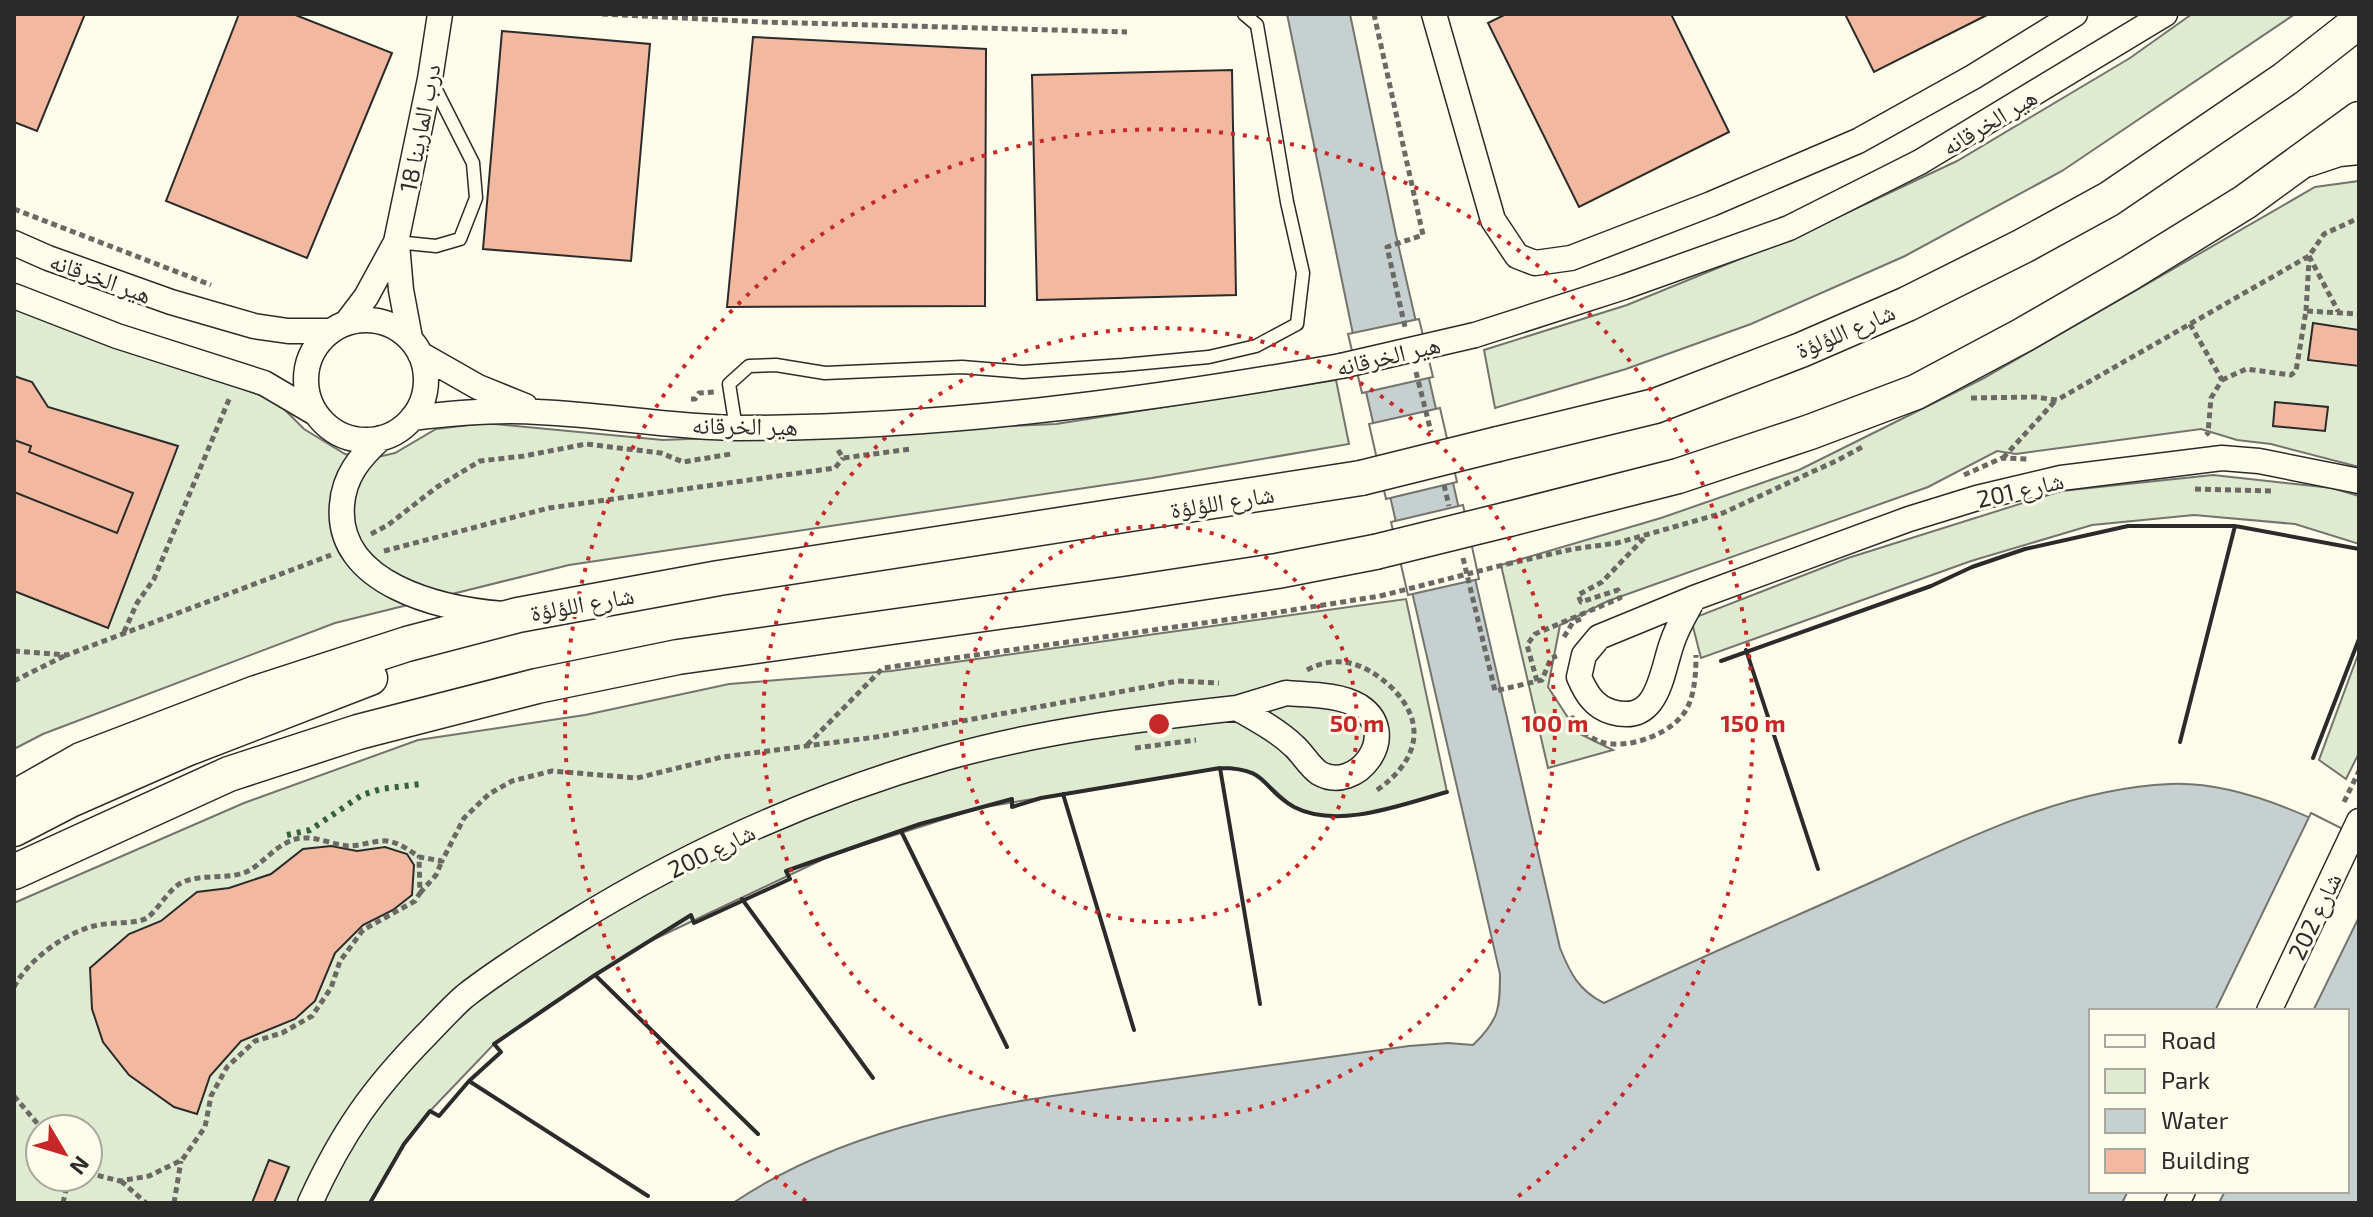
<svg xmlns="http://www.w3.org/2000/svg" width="2373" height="1217" viewBox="0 0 2373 1217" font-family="'Exo 2','Noto Naskh Arabic',sans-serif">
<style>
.green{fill:#deebd1;stroke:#74746e;stroke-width:2;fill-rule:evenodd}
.water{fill:#c7d0d0;stroke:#74746e;stroke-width:2;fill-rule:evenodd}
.pier{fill:#fdfbea;stroke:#74746e;stroke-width:2}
.building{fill:#f2b8a0;stroke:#2b2b2b;stroke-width:2}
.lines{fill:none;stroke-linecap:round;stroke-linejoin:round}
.lane-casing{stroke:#2b2b2b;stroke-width:15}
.street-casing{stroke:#2b2b2b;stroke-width:27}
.secondary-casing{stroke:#2b2b2b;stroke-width:37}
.path{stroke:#6a6964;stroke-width:5;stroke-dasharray:6 4;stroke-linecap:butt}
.lane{stroke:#fdfbea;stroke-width:12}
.street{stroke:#fdfbea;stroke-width:24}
.secondary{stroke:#fdfbea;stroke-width:34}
.street-bridge-casing{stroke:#2b2b2b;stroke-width:27;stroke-linecap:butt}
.secondary-bridge-casing{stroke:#2b2b2b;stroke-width:37;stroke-linecap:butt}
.path-bridge{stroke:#6a6964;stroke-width:5;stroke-dasharray:6 4;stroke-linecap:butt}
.street-bridge{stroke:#fdfbea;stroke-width:24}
.secondary-bridge{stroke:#fdfbea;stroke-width:34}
.hedge{stroke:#34623c;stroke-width:6;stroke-dasharray:4 6;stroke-linecap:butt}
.wall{stroke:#2b2b2b;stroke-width:4}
.ring{fill:none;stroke:#c62828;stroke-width:4;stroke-dasharray:4 8}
.labels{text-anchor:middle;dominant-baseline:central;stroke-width:6;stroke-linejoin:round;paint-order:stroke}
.street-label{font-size:24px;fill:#2b2b2b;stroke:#fdfbea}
.centre{fill:#c62828;stroke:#fdfbea;stroke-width:4}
.ring-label{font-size:24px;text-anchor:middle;font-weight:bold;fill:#c62828;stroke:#fdfbea;stroke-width:6;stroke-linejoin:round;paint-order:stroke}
</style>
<rect width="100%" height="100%" fill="#fdfbea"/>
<path class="green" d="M2192,14H2295L2062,171L1905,256L1751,324L1626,369L1495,408L1484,350L1627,305L1806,232L1957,161L2130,58Z
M2359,181V467L2271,444L2237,440L2201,429L2016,454L1997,451L1928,487L1608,601L1560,625L1548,687L1578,733L1613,750L1548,768L1501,565L1661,518L1799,470L1984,378L2315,187Z
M14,305L276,401L304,429L345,454L369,459L395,453L436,429L485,423L663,440L1056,424L1336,380L1349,444L1152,478L569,565L335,623L43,734L14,749Z
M2213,475L2332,488L2359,496V544L2295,524L2194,515L2092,525L1971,561L1701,658L1691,619L1848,558L2061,491Z
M1406,599L1447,792C1400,804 1342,830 1294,807C1289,804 1284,798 1280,795C1258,775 1251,768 1220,768L979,808L832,855L644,944L546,1007L494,1044L430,1111L404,1145L370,1203H14V903L244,803L418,740L585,715L729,684L891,671ZM40,1129H88V1177H40Z
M2359,652V753L2346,779L2319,760Z"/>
<path class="water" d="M1287,14H1350L1396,235L1560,948C1570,973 1579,991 1604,1003C1689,962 1776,925 1863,886C1962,842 2059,789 2170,784C2232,781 2305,813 2359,842V1203H733C856,1120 1005,1102 1150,1082C1236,1070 1323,1058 1409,1046L1448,1043L1473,1045C1499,1020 1500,1009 1500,974L1355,344ZM2091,1011H2347V1191H2091Z"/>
<path class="pier" d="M1419,319L1433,377L1362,393L1348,334Z
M1440,408L1457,482L1386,499L1369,424Z
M1463,505L1479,579L1408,595L1391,522Z
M2311,813L2359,837V917L2313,1011H2215Z
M2128,1191H2225L2219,1203H2122Z"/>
<path class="building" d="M14,14H85L37,131L14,122Z
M239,14H293L392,53L307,258L166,201Z
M1506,14H1671L1729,132L1579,207L1488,23Z
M1845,14H1989L1874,72Z
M502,31L650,44L631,261L483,249Z
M753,37L986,49L985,306L727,307Z
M1232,70L1236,295L1037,300L1032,75Z
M2313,323L2359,330V366L2308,360Z
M14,376L32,382L48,407L178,446L108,628L14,591Z
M2275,402L2328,407L2325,431L2273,426Z
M14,440L31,446L29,452L133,493L117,533L14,492Z
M331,846L357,851L385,847L407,854L414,865L412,895L393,910L363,925L335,953L315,1001L295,1019L241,1041L210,1076L197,1114L174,1107L129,1075L103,1042L92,1009L90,968L129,934L161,921L197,892L229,888L271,874L303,849Z
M269,1160L289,1167L274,1203H252Z"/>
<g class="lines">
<defs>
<path id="lane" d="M396,242L436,246L460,239L476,198L473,163L431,80
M736,428L729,384L749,366L776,365L825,373L962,367L1023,372L1123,365L1209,357L1256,346L1297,324L1303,273L1287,202L1257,25L1244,14"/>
<path id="street" d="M1434,14L1493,220L1517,256L1535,263L1571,258L1711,204L1858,141L1973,77L2075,14
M2309,164L2339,154L2359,152
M14,243L48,258L171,302L254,326L288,331H330
M397,244L401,290L410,338
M14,296L117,336L264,383L315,413
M306 380a60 60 0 1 1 120 0a60 60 0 1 1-120 0Z
M347,322L366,297L396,242L430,79L440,14
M1475,335L1624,287L1789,228L1920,162L2165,14
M420,354L478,387L525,406
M412,418C454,413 497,409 539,412C606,415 671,427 738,428C941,428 1142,401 1341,366
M381,438C360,457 344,476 342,505C335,585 442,609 503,614
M1694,598L1909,519L1977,498L2061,478L2222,458L2259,461L2359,481
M1694,598C1686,613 1677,627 1672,643C1661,673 1659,725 1612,712C1594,707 1586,693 1579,677L1584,655L1599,637Z
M1286,693C1309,695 1339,694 1359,706C1403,734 1356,795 1319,773C1310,767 1302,753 1294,746C1277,730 1256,719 1237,708Z
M2269,1011L2359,821
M310,1203C342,1133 372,1090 426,1035C439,1022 451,1008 465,996C498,970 534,948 570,925C686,853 813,796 945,758C1041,731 1138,719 1237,708
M2177,1203L2183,1191"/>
<path id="secondary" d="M1498,444L1655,406L1801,350L1907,304L2023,246L2109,199L2285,79L2359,21
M1509,519L1678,476L1810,432L1916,392L2023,335L2130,273L2245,202L2359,119
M14,798L81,760L256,693L407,644L518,615L719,578L1361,478
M14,829L70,800L186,749L370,678
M14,872L229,774L358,732L537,686L678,657L1126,594L1277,571L1375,552"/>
</defs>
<use href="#lane" class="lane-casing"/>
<use href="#street" class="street-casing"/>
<use href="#secondary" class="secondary-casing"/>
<path class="path" d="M602,14L763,22L1127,32
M1374,14L1423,235L1387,247L1405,327
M14,209L211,285
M2309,256L2338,311
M2306,311L2309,260
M2190,324L2222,380L2211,398L2208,433L2206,435
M1416,372L1431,432
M2222,380L2246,369L2291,375L2296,371L2306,311L2359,314
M1971,398L2035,397L2057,400L2309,256L2324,234L2359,218
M691,399H695L699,393L714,392
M838,450L843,458L911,449
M2003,458L2056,400
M1964,475L2002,458L2027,459
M1444,485L1449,506
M2195,489L2273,491
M371,534L388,525L437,487L480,461L524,456L586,444L661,453L683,462L731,454
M384,551L549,508L835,468L843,458
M1463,558L1495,691L1542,680L1551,658L1557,656
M1507,564L1573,549L1617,543L1723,513L1838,460L1864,446
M124,632L137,603L154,579L230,397
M1564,637L1573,622L1581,619
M14,651L67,655L331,555
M1307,670C1339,653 1366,664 1391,687C1429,724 1417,762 1377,790
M14,681L66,655
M1537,681L1527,645L1535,634L1620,598L1618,590L1581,602L1578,595L1602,582L1647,535
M1571,716C1576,724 1588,737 1598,741C1626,752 1678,733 1689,704C1695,690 1696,670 1696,655
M807,745L883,668L1267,614L1380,596
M1135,748L1196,740
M2344,802L2359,771
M420,893L436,875L442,861
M14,987C28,960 65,933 94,926C110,922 127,924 142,920C155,917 165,892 181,883C201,873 226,880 246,872C261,865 272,850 286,843C309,830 330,846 351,846C363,845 376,840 387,841C400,843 409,850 419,857
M14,1096L42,1129
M88,1173L120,1181L149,1176L182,1160L205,1127L211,1096L227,1067L255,1041L282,1033L312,1016L331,988L340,961L363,930L415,901L420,893L419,857L442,861L464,818L489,794L512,781L552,771L637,778L722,757L876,737L1178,681L1219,683
M121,1181L146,1203
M63,1203L69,1177
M174,1203L181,1161"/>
<use href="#lane" class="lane"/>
<use href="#street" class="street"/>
<use href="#secondary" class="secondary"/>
<defs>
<path id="street-bridge" d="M1341,366L1475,335"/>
<path id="secondary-bridge" d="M1361,478L1498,444
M1375,552L1509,519"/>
</defs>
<use href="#street-bridge" class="street-bridge-casing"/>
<use href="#secondary-bridge" class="secondary-bridge-casing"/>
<path class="path-bridge" d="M1380,596L1507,564"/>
<use href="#street-bridge" class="street-bridge"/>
<use href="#secondary-bridge" class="secondary-bridge"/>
<path class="hedge" d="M287,835L310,830L362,795L381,789L420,784"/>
<path class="wall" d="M1746,650L1818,869
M1721,661L1931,586L1972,567L2025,549L2128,526H2235L2359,549
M2180,742L2235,526
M2313,758L2359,639
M1220,768L1260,1004
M1063,794L1134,1030
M901,831L1007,1047
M742,899L873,1078
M595,975L758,1134
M469,1081L648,1196
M370,1203L404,1144L430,1111L439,1116L469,1081L501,1052L494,1044L595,975L691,915L694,923L790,879L786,871L920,824L1012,799V807L1041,798L1220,768C1270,768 1260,788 1294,807C1338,830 1403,804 1447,792"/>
</g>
<g class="ring">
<circle cx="1159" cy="724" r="198"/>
<circle cx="1159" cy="724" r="396"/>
<path d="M806 1201A594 594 0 1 1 1512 1201"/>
</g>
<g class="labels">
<g class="street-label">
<text transform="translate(1989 121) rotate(-31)">هير الخرقانه</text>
<text transform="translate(419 128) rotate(-79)">درب المارينا 18</text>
<text transform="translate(101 277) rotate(20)">هير الخرقانه</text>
<text transform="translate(1845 330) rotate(-23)">شارع اللؤلؤة</text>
<text transform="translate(1388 355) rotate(-13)">هير الخرقانه</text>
<text transform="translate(745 425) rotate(1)">هير الخرقانه</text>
<text transform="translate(2020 489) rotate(-13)">شارع 201</text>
<text transform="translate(1222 501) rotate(-9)">شارع اللؤلؤة</text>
<text transform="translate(582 603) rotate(-10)">شارع اللؤلؤة</text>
<text transform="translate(711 850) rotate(-26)">شارع 200</text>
<text transform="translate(2314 916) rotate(-65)">شارع 202</text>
</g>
</g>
<circle cx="1159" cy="724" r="12" class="centre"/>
<g class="ring-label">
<text x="1357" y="732">50 m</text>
<text x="1555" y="732">100 m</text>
<text x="1753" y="732">150 m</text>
</g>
<rect width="2373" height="1217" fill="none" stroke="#2b2b2b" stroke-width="32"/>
<rect x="2089" y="1009" width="260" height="184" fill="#fdfbea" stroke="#a9a89e" stroke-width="2"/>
<rect x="2105" y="1035" width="40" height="12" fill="#fdfbea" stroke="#a9a89e" stroke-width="2"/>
<text x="2161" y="1049" font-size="24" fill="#2b2b2b">Road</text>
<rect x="2105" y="1069" width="40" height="24" fill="#deebd1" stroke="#a9a89e" stroke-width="2"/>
<text x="2161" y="1089" font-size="24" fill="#2b2b2b">Park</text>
<rect x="2105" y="1109" width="40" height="24" fill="#c7d0d0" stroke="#a9a89e" stroke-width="2"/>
<text x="2161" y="1129" font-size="24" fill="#2b2b2b">Water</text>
<rect x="2105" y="1149" width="40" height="24" fill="#f2b8a0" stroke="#a9a89e" stroke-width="2"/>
<text x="2161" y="1169" font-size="24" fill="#2b2b2b">Building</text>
<g transform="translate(64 1153) rotate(128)"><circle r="38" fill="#fdfbea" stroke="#a9a89e" stroke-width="2"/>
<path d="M0-6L14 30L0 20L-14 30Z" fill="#c62828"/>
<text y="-12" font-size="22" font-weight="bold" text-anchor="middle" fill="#2b2b2b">N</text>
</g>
</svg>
